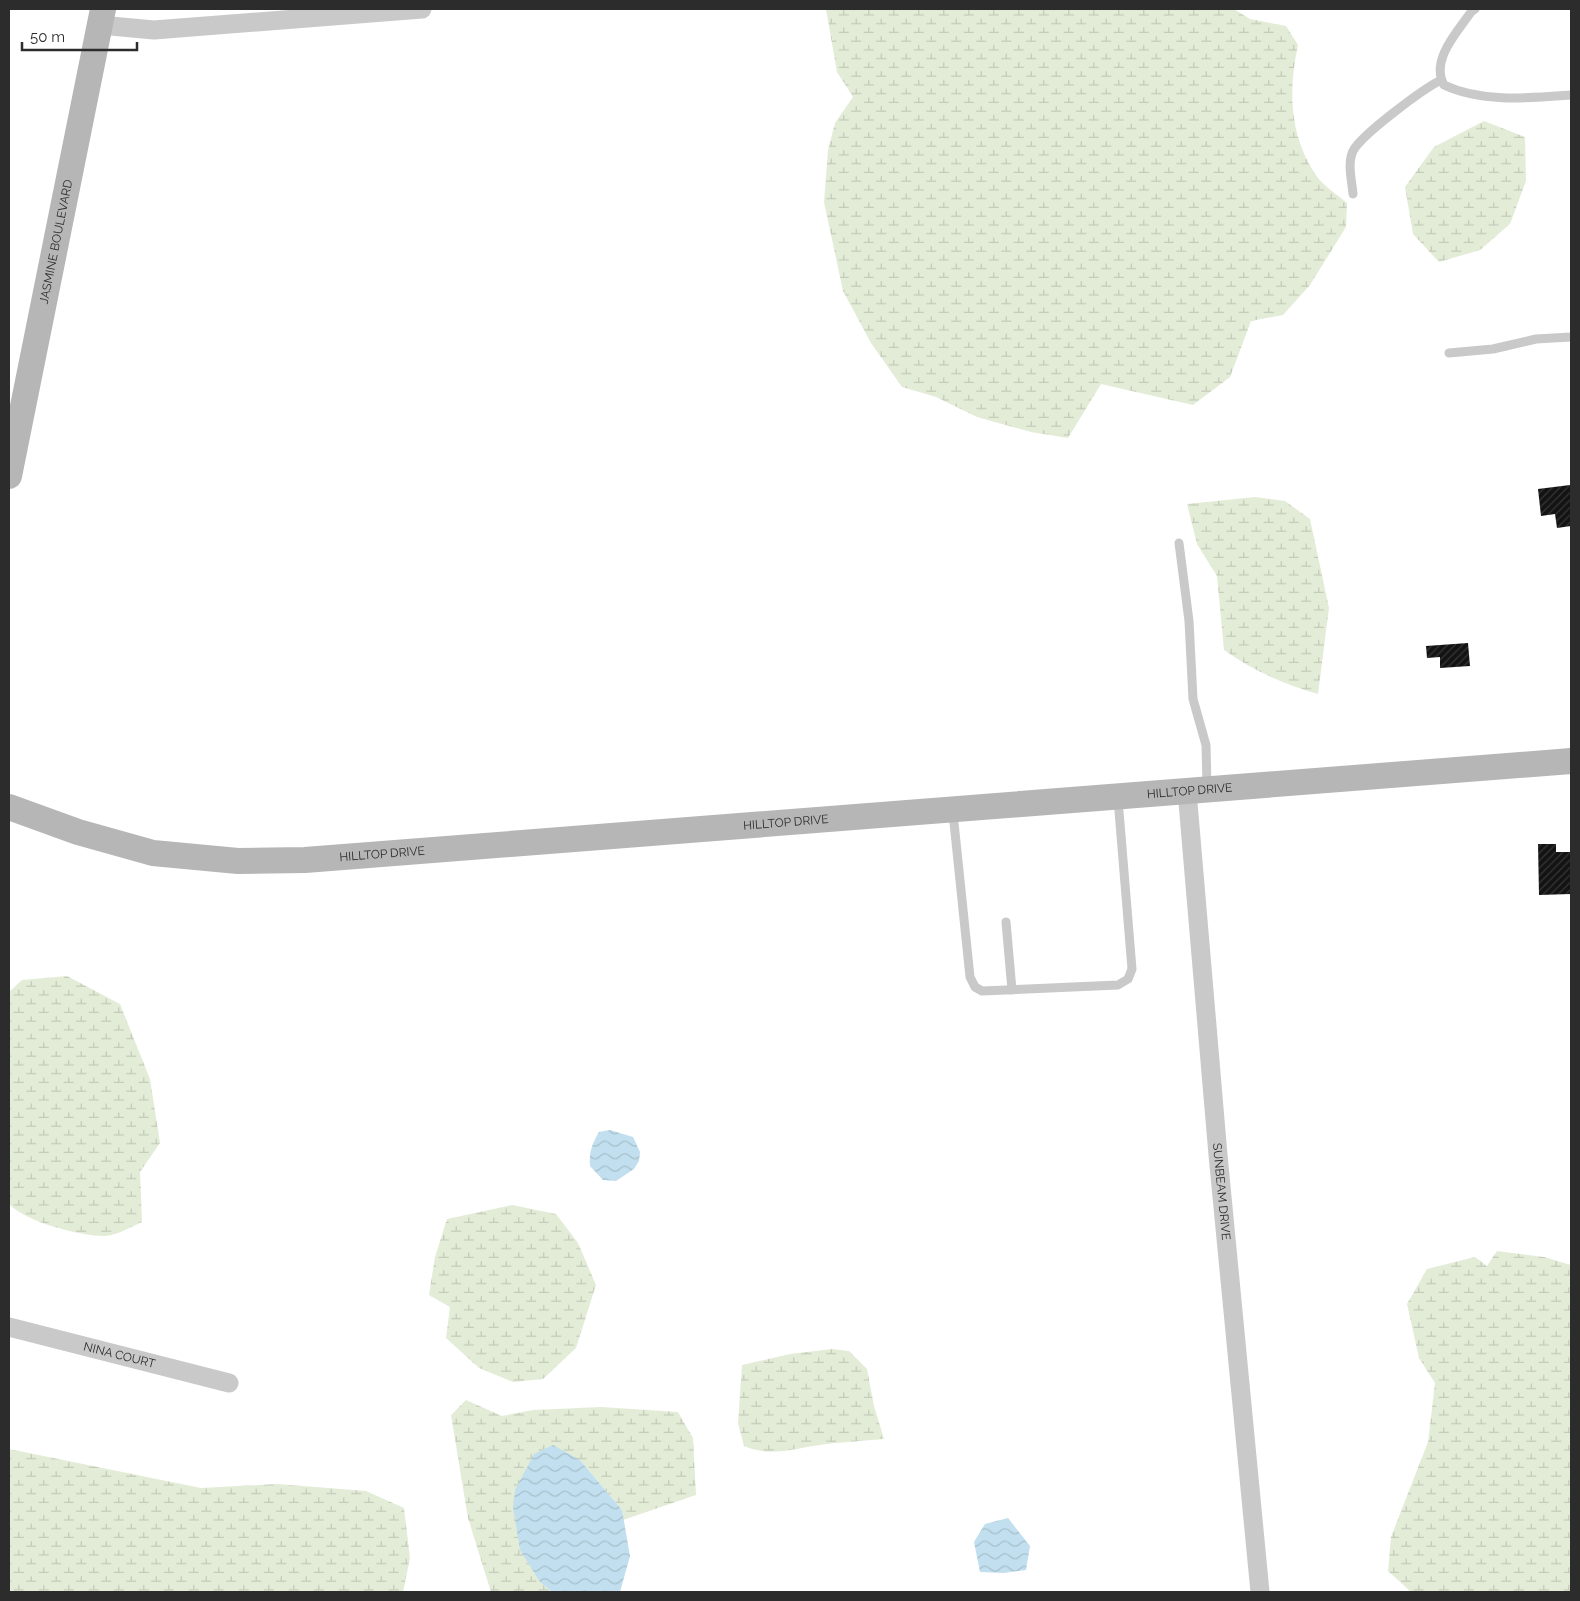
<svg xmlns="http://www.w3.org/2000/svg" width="1580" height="1601" viewBox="0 0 1580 1601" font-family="Raleway,sans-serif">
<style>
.wetland{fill:url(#wetland-marsh)}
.water{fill:url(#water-waves)}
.building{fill:url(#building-hatch)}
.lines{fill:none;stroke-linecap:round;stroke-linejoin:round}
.lane{stroke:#c9c9c9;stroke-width:9}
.street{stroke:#c9c9c9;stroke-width:19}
.secondary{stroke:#b6b6b6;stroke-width:26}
.labels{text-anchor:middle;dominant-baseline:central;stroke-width:5;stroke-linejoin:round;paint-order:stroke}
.street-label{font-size:12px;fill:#2c2c2c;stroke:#fff}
</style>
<defs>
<pattern id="wetland-marsh" width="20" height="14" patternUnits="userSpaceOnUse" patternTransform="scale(1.25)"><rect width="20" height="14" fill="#e3ecd7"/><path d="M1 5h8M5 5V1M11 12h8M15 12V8" fill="none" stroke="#c3cbb9"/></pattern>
<pattern id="water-waves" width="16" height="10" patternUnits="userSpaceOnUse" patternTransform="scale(1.25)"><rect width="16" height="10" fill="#c1dfee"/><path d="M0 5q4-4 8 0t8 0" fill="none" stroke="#a6c0cc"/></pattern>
<pattern id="building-hatch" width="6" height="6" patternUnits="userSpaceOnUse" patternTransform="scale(1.25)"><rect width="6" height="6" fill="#131313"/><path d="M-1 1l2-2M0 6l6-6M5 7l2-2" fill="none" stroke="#363636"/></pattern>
</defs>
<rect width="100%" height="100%" fill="#fff"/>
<path class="wetland" d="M826,9H1234L1250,19L1286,26L1298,45C1288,91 1289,137 1318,178C1325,187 1338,195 1347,203L1346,227L1310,285L1283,315L1251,321L1230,377L1193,405L1101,384L1068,438L1031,432L977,417L936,397L902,387L871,343L843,291L824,202L828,150L835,123L853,97L837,72Z
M1484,121L1525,137L1526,181L1510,224L1480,250L1439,262L1413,234L1405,187L1434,147Z
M1255,497L1285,501L1310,519L1329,608L1318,694C1283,684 1254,671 1224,650L1217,576L1197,544L1187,504Z
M67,976L120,1004L150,1079L160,1143L140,1172L142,1222C131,1227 117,1235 106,1236C82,1237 24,1221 9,1204V992L22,980Z
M512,1205L556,1214L578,1243L596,1285L576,1348L543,1379L513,1382L479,1368L446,1338L450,1307L429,1295L435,1257L447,1219Z
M1497,1251L1544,1257L1571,1265V1592H1411L1388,1571L1391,1537L1428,1442L1435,1383L1419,1358L1407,1304L1427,1269L1475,1257L1487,1266Z
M832,1349L849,1351L867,1369L874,1406L884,1439C863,1441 841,1442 819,1445C792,1449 770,1457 744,1446L738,1423L742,1365L790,1354Z
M466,1400L502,1416L533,1410L601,1407L678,1412L693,1438L696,1495L623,1520L622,1510L580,1460L540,1582L552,1592H491L468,1518L451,1415Z
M9,1449L201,1488L277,1484L366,1491L404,1508L410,1558L403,1592H9Z"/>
<path class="water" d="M610,1130L633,1137L640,1152L639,1161L634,1169L616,1181L603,1180L590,1166C589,1152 592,1144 599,1132Z
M553,1445L580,1460L622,1510L630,1556L620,1592H552L540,1582L520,1550L513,1507L515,1490L534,1454Z
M1008,1518L1030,1546L1026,1570L1003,1573L980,1572L974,1542L985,1524Z"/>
<path class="building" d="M1570,485L1571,526L1557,528L1555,514L1541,516L1538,489Z
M1468,643L1470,666L1440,668V657L1427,658L1426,646Z
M1538,844H1556V852H1571V894L1539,895Z"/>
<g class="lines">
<path class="lane" d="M1475,9L1471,12C1458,31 1430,60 1444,85C1482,103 1530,98 1571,95
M1353,194C1352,181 1347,164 1353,151C1361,135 1423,89 1441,80
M1449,353L1493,349L1536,339L1571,337
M1179,543L1189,621L1193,699L1206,745L1207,786
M953,813L970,977L975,987L982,991L1118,985L1128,979L1132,969L1118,799
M1006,922L1012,990"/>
<g class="street">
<path d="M100,25L154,30L422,9"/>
<path id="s1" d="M1187,791L1218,1155L1260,1592"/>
<path id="s2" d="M9,1327L229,1383"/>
</g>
<g class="secondary">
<path id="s3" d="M9,476L103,9"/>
<path id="s4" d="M9,807L78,832L153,853L238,861L305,860L1571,761"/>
</g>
</g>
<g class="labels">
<g class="street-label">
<text stroke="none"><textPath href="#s3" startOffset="239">JASMINE BOULEVARD</textPath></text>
<text stroke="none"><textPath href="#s4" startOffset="1191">HILLTOP DRIVE</textPath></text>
<text stroke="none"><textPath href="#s4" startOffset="786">HILLTOP DRIVE</textPath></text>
<text stroke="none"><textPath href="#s4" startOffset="381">HILLTOP DRIVE</textPath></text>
<text stroke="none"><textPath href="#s1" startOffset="402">SUNBEAM DRIVE</textPath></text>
<text stroke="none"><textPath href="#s2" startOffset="114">NINA COURT</textPath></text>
</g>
</g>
<rect width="1580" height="1601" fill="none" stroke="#2c2c2c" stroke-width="20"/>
<path d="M22 42v8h115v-8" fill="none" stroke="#2c2c2c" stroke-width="2.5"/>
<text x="30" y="42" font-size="15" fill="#2c2c2c" stroke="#ffffff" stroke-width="4" paint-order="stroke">50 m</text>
</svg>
